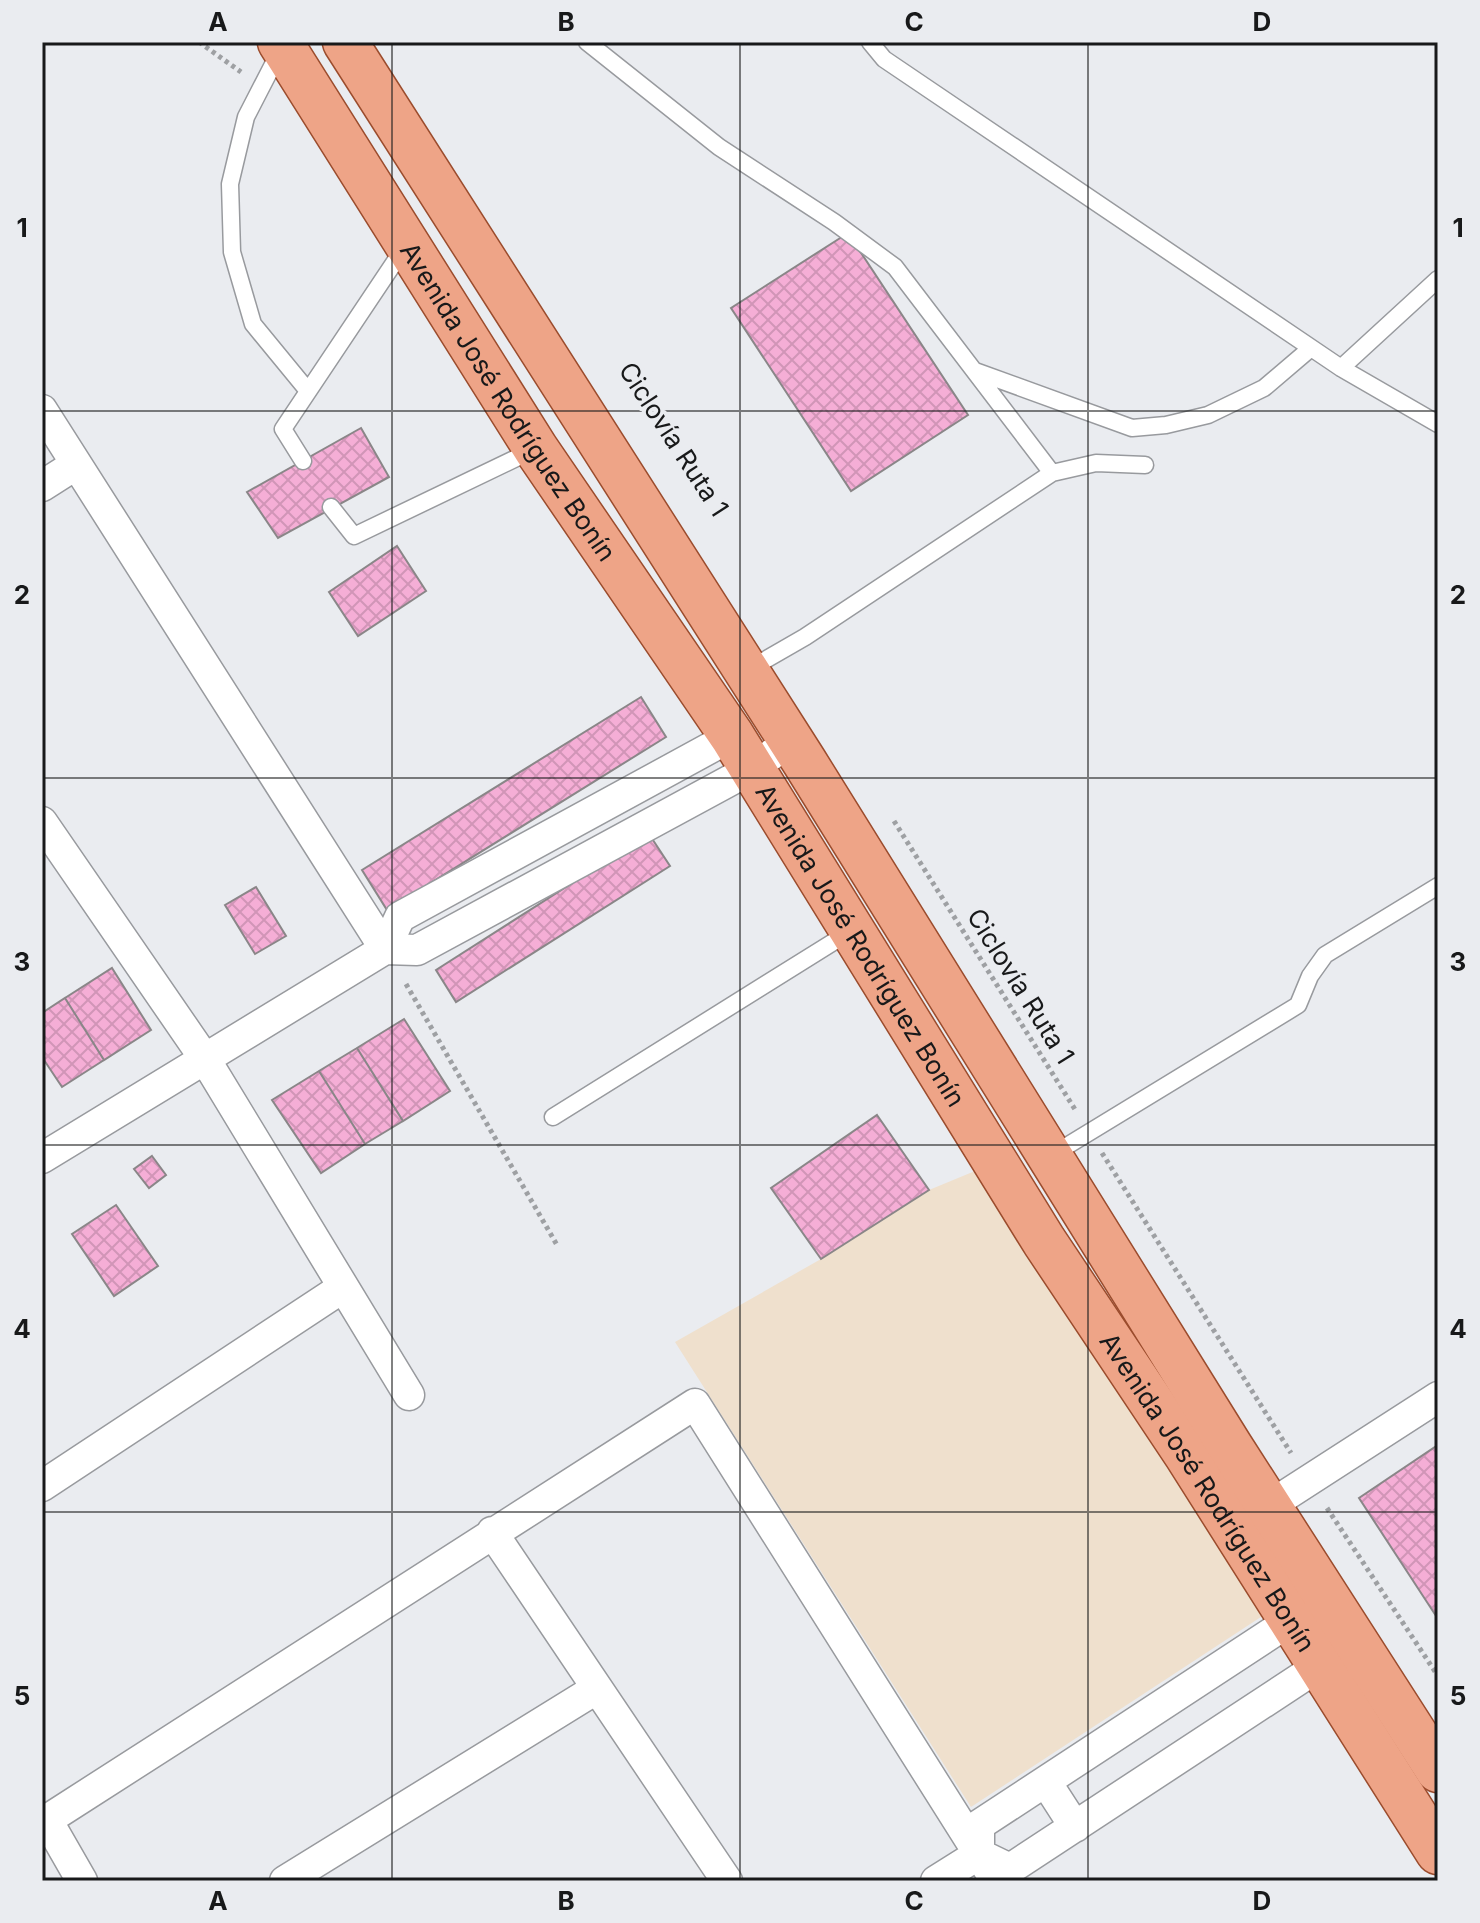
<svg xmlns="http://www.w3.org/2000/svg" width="1480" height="1923" viewBox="0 0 1480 1923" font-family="Inter,sans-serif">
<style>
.commercial{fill:#efe0cd}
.building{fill:url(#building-cross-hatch);stroke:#8a8688;stroke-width:2}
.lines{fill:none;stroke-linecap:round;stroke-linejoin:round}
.lane-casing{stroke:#989a9e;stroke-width:19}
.street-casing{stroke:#989a9e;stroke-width:33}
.primary-casing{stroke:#9b4c2d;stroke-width:47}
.path{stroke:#9ea0a3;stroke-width:5;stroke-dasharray:4 4;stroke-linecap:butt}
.lane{stroke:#fff;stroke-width:16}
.street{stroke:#fff;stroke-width:30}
.primary{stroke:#eea487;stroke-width:44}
.grid{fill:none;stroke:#18191a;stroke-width:2;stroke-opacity:0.55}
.labels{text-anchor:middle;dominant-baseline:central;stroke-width:8;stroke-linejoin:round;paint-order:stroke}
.street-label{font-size:26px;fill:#18191a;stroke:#eaecf0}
.neatline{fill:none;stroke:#18191a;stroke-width:3}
.grid-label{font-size:26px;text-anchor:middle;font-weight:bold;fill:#18191a}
</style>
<defs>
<pattern id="building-cross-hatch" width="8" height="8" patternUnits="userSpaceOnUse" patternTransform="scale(2)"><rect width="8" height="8" fill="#f5aed6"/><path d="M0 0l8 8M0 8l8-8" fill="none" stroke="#d195b7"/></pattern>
</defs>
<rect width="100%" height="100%" fill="#eaecf0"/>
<path class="commercial" d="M975,1171L1044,1241L1264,1615L971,1807L675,1342L821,1259L929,1190Z"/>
<path class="building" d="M848,233L968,415L851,491L731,308Z
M361,428L389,477L278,538L247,492Z
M397,546L426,591L358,636L329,592Z
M641,697L666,737L387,910L362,870Z
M649,834L670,866L456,1002L436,970Z
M256,887L286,936L255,954L225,905Z
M112,968L151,1030L104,1060L65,998Z
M65,998L104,1060L62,1087L42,1057V1013Z
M404,1019L450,1091L403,1121L357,1048Z
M357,1048L403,1121L365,1144L319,1071Z
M319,1071L365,1144L321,1173L272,1100Z
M877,1115L929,1190L821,1259L771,1188Z
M152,1156L166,1175L149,1188L134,1169Z
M116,1205L158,1266L114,1296L72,1234Z
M1438,1445V1619L1359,1498Z"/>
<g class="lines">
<defs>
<path id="lane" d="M587,42L719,147L834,222L895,267L1052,473
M870,42L884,59L1341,368L1438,424
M280,51L246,117L230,184L232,252L253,324L308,391
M1341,368L1438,279
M975,371L1132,428L1166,425L1208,415L1264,388L1311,348
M303,461L283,429L406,245
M331,507L354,536L533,450
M746,671L805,637L1052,473L1096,463L1145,465
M553,1117L851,931
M1052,1155L1298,1005L1310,976L1325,955L1438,886"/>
<path id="street" d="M42,410L385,949
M42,486L75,465
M42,822L205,1059L409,1395
M385,949L400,917L732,736
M42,1158L385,949L417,950L753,768L790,741
M42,1486L342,1288
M1255,1515L1438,1397
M492,1532L727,1881
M1046,1782L1075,1827
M979,1854L1010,1869L1319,1666
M979,1854V1825L1290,1621
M82,1881L47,1820L695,1404L996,1881
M285,1881L596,1689
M936,1881L979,1854"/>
<g id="primary">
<path id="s1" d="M280,42L536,449L732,736L1044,1241L1186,1454L1438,1852"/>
<path d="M345,42L804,761L1230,1446L1438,1770"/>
</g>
</defs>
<use href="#lane" class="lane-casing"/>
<use href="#street" class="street-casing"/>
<use href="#primary" class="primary-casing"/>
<path class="path" d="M199,42L241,72
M894,821L1076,1111
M406,984L557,1245
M1102,1153L1291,1453
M1327,1508L1438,1676"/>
<use href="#lane" class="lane"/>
<use href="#street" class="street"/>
<use href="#primary" class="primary"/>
</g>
<path class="grid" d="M392,42V1881M740,42V1881M1088,42V1881M42,411H1438M42,778H1438M42,1145H1438M42,1512H1438"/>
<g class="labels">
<g class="street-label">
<text stroke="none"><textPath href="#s1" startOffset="426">Avenida José Rodríguez Bonín</textPath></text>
<text transform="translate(674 439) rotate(57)">Ciclovía Ruta 1</text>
<text stroke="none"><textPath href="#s1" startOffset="1074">Avenida José Rodríguez Bonín</textPath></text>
<text transform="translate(1021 986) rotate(58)">Ciclovía Ruta 1</text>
<text stroke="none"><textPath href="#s1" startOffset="1722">Avenida José Rodríguez Bonín</textPath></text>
</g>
</g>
<rect width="1480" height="1923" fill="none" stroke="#eaecf0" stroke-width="88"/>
<rect x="44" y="44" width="1392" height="1835" class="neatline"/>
<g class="grid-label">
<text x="218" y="31">A</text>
<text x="566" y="31">B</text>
<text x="914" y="31">C</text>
<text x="1262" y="31">D</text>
<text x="22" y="237">1</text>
<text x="1458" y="237">1</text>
<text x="22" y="604">2</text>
<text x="1458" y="604">2</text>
<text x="22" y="971">3</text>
<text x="1458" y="971">3</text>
<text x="22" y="1338">4</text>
<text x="1458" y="1338">4</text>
<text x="22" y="1705">5</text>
<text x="1458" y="1705">5</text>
<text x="218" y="1910">A</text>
<text x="566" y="1910">B</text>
<text x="914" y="1910">C</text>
<text x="1262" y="1910">D</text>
</g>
</svg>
